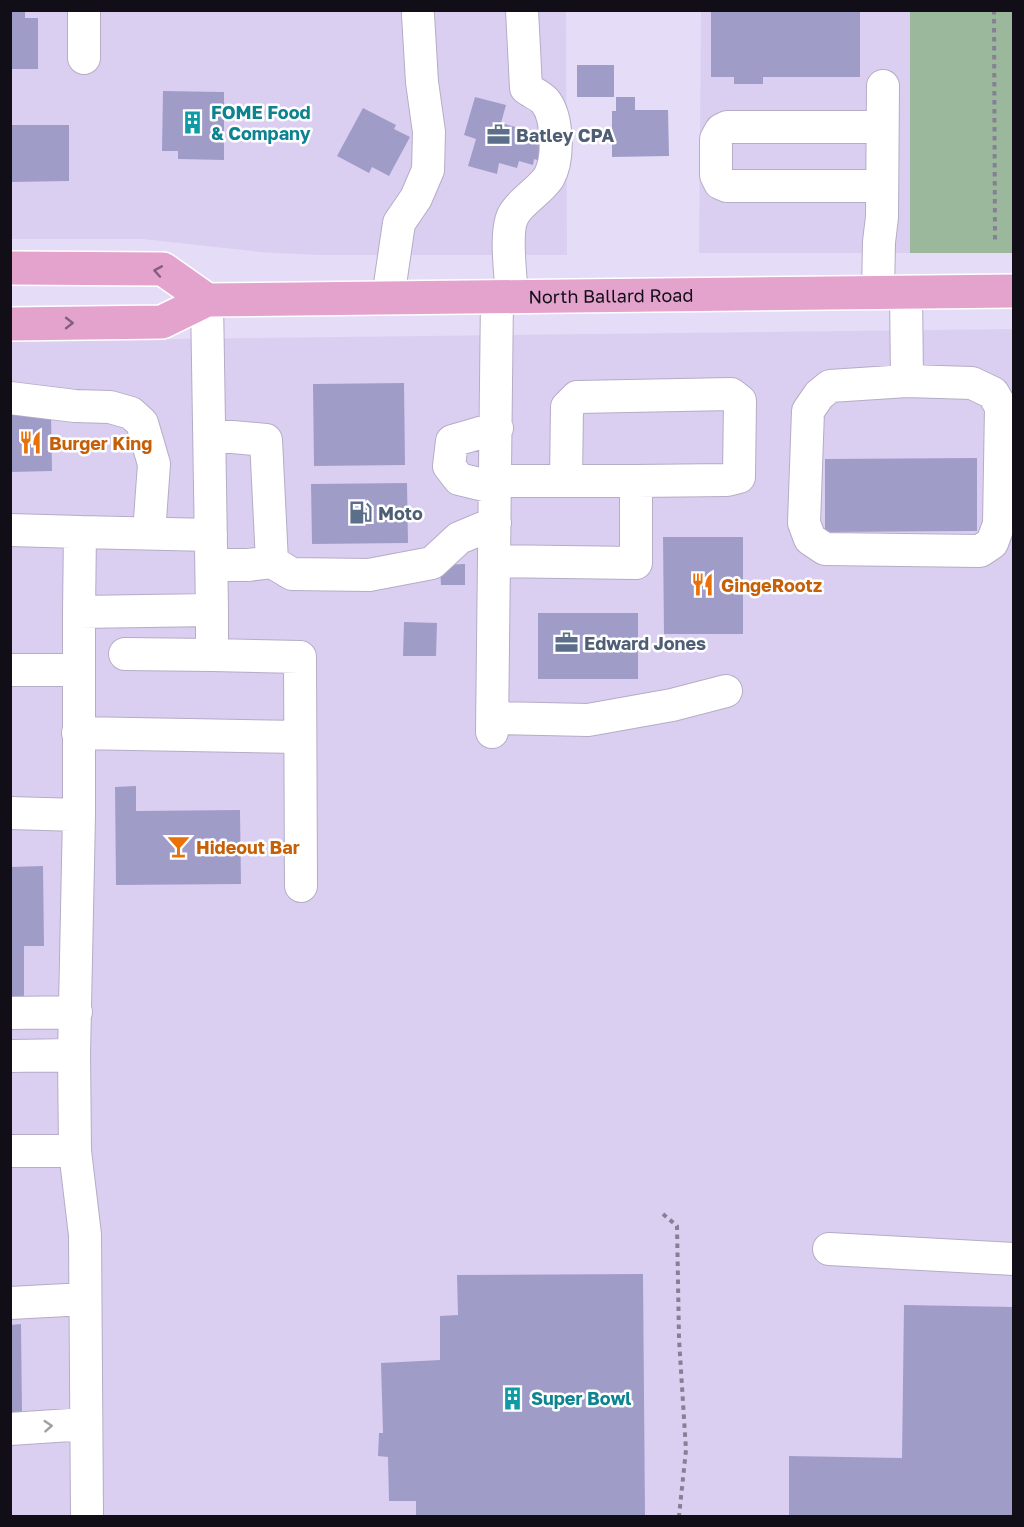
<svg xmlns="http://www.w3.org/2000/svg" width="1024" height="1527" viewBox="0 0 1024 1527" font-family="'Golos Text',sans-serif">
<style>
.built{fill:#dbcff1}
.green{fill:#9bb89c}
.building{fill:#a09cc8}
.lines{fill:none;stroke-linecap:round;stroke-linejoin:round}
.minor-casing{stroke:#b5acc6;stroke-width:34}
.major-casing{stroke:#fff;stroke-width:36}
.path{stroke:#868093;stroke-width:4;stroke-dasharray:4.5 4.5;stroke-linecap:butt}
.minor{stroke:#fff;stroke-width:32}
.major{stroke:#e4a3cd;stroke-width:33}
.oneway{stroke:#85607b}
.oneway2{stroke:#a09fa2}
.labels{text-anchor:middle;dominant-baseline:central;stroke-width:5;stroke-linejoin:round;paint-order:stroke}
.culture-label{font-size:18px;font-weight:bold;fill:#0d838f;stroke:#fff;text-anchor:start}
.service-label{font-size:18px;font-weight:bold;fill:#4e5e75;stroke:#fff;text-anchor:start}
.street-label{font-size:18px;fill:#110e17;stroke:#fff}
.food-label{font-size:18px;font-weight:bold;fill:#c56008;stroke:#fff;text-anchor:start}
</style>
<rect width="100%" height="100%" fill="#e5dcf7"/>
<path class="built" d="M10,11H566L567,255H317L260,252L143,239H11Z
M701,11H910V253H699Z
M1013,329V1516H11L10,341Z"/>
<path class="green" d="M910,11H1013V253H910Z"/>
<path class="building" d="M10,10H25V18H38V69H10Z
M711,10H860V77H763V84H734V77H711Z
M577,65H614V97H577Z
M163,91L224,92V160L178,159V151H162Z
M475,97L506,105L501,123L542,134L540,145L544,146L540,161L534,159L533,165L519,161L517,168L499,163L497,174L468,166L476,139L464,135Z
M616,97H635V110H668L669,156L612,157V111H616Z
M363,108L396,125L394,129L410,137L389,176L372,167L369,173L337,156Z
M10,125H69V181L10,182Z
M404,383L405,465L314,466L313,384Z
M10,415H51L52,471L10,472Z
M977,458V531L825,532V459Z
M407,483L408,543L312,544L311,484Z
M663,537H743V634H664Z
M465,564V585H441L440,565Z
M538,613H638V679H538Z
M404,622L437,623L436,656H403Z
M136,786V811L240,810L241,884L116,885L115,787Z
M43,866L44,946H24V1006H10V867Z
M643,1274L645,1516H416V1501H389L388,1457L378,1456L379,1433H383L381,1363L440,1360V1316L458,1315L457,1275Z
M904,1305L1014,1307V1516H789V1456L902,1458Z
M21,1324L22,1413H10V1325Z"/>
<g class="lines">
<defs>
<path id="minor" d="M84,10V58
M882,127H727L721,130L716,139V175L720,183L727,186H882
M906,292L907,381L972,383L993,393L1001,407L999,524L992,543L980,551L825,549L810,539L804,523L808,411L819,395L830,386L907,381
M878,293L879,242L882,217L883,86
M512,296C511,278 504,229 514,214C521,201 540,191 549,177C559,159 558,117 545,101C541,96 531,92 526,88L522,10
M388,298L399,223L416,198L428,170L429,132L422,82L418,15
M10,398L75,406L110,407L131,413L142,423L154,464L149,533
M210,435L266,440L272,562L248,565H212
M566,481L567,407L577,397L731,394L740,401L739,477L727,480L636,481
M496,488L459,479L449,466L452,441L497,428
M10,530L80,532
M495,561L636,563V481H496
M272,562L292,574L369,575L432,563L459,538L495,523
M212,610V655L300,657L301,886
M79,612L80,532L211,535
M125,654L212,655
M10,670H79
M493,718L588,720L672,705L726,691
M492,732L497,297
M78,733L300,737
M10,813L79,815
M10,1013L76,1012
M10,1056L74,1055
M10,1151H75
M829,1249L1014,1259
M10,1303L85,1299
M10,1429L86,1424
M87,1516L85,1235L75,1151L74,1055L79,815V612L212,610L207,300"/>
<g id="major">
<path d="M10,268L163,269L207,300"/>
<path id="s1" d="M10,324L162,322L207,300L1014,291"/>
</g>
</defs>
<use href="#minor" class="minor-casing"/>
<use href="#major" class="major-casing"/>
<path class="path" d="M994,10L995,241
M663,1214L677,1226L679,1339L686,1450L679,1516"/>
<use href="#minor" class="minor"/>
<use href="#major" class="major"/>
</g>
<defs><path id="oneway-chevron" d="M-2-3.5L2.5 0L-2 3.5" fill="none" stroke-width="1.6" stroke-linecap="round" stroke-linejoin="round" transform="scale(1.5)"/></defs>
<g class="oneway">
<use href="#oneway-chevron" transform="translate(158 271) rotate(-170)"/>
<use href="#oneway-chevron" transform="translate(69 323)"/>
</g>
<use class="oneway2" href="#oneway-chevron" transform="translate(48 1426) rotate(-4)"/>
<defs>
<symbol id="building-bare" viewBox="-9 -9 18 18"><path d="M-4-6H4V6H1V3H-1V6H-4ZM-2.5-4.3h1.7v1.8h-1.7ZM.8-4.3h1.7v1.8H.8ZM-2.5-1h1.7V.8h-1.7ZM.8-1h1.7V.8H.8Z" fill="#0f9aa8" stroke="#fff" stroke-width="2.5" paint-order="stroke"/></symbol>
<symbol id="office-bare" viewBox="-9 -9 18 18"><path d="M-6-3h4V-5.5h4V-3h4V5H-6ZM-1-4.5V-3h2v-1.5ZM-6 0V1H6V0Z" fill="#5c6f8a" stroke="#fff" stroke-width="2.5" paint-order="stroke"/></symbol>
<symbol id="restaurant-bare" viewBox="-9 -9 18 18"><path d="M-5-6h1v4h1v-4h1v4h1v-4h1v5L-1.5 .5V6h-2V.5L-5-1ZM5-6V6H3V1.5H1.5Q1.5-4 5-6Z" fill="#e8710a" stroke="#fff" stroke-width="2.5" paint-order="stroke"/></symbol>
<symbol id="fuel-bare" viewBox="-9 -9 18 18"><path d="M-5.5-6h7V0h2V4h1.3V-2.5L3-4.5l.8-.8L6-3V5H2.5V1h-1V6h-7ZM-4.2-4.7v3.2H.2V-4.7Z" fill="#5c6f8a" stroke="#fff" stroke-width="2.5" paint-order="stroke"/></symbol>
<symbol id="bar-bare" viewBox="-9 -9 18 18"><path d="M-6-5H6L.8 .8V4.5H3.5V6h-7V4.5H-.8V.8Z" fill="#e8710a" stroke="#fff" stroke-width="2.5" paint-order="stroke"/></symbol>
</defs>
<g fill-rule="evenodd">
<use href="#building-bare" x="176" y="106" width="33" height="33"/>
<use href="#office-bare" x="482" y="118" width="33" height="33"/>
<use href="#restaurant-bare" x="14" y="426" width="33" height="33"/>
<use href="#fuel-bare" x="344" y="496" width="33" height="33"/>
<use href="#restaurant-bare" x="686" y="568" width="33" height="33"/>
<use href="#office-bare" x="550" y="626" width="33" height="33"/>
<use href="#bar-bare" x="162" y="830" width="33" height="33"/>
<use href="#building-bare" x="496" y="1382" width="33" height="33"/>
</g>
<g class="labels">
<g class="culture-label">
<text x="211" y="112">FOME Food<tspan x="211" dy="21">&amp; Company</tspan></text>
<text x="531" y="1398">Super Bowl</text>
</g>
<g class="service-label">
<text x="516" y="135">Batley CPA</text>
<text x="378" y="513">Moto</text>
<text x="584" y="643">Edward Jones</text>
</g>
<g class="street-label">
<text stroke="none"><textPath href="#s1" startOffset="606">North Ballard Road</textPath></text>
</g>
<g class="food-label">
<text x="49" y="443">Burger King</text>
<text x="721" y="585">GingeRootz</text>
<text x="196" y="847">Hideout Bar</text>
</g>
</g>
<rect width="1024" height="1527" fill="none" stroke="#110e17" stroke-width="24"/>
</svg>
